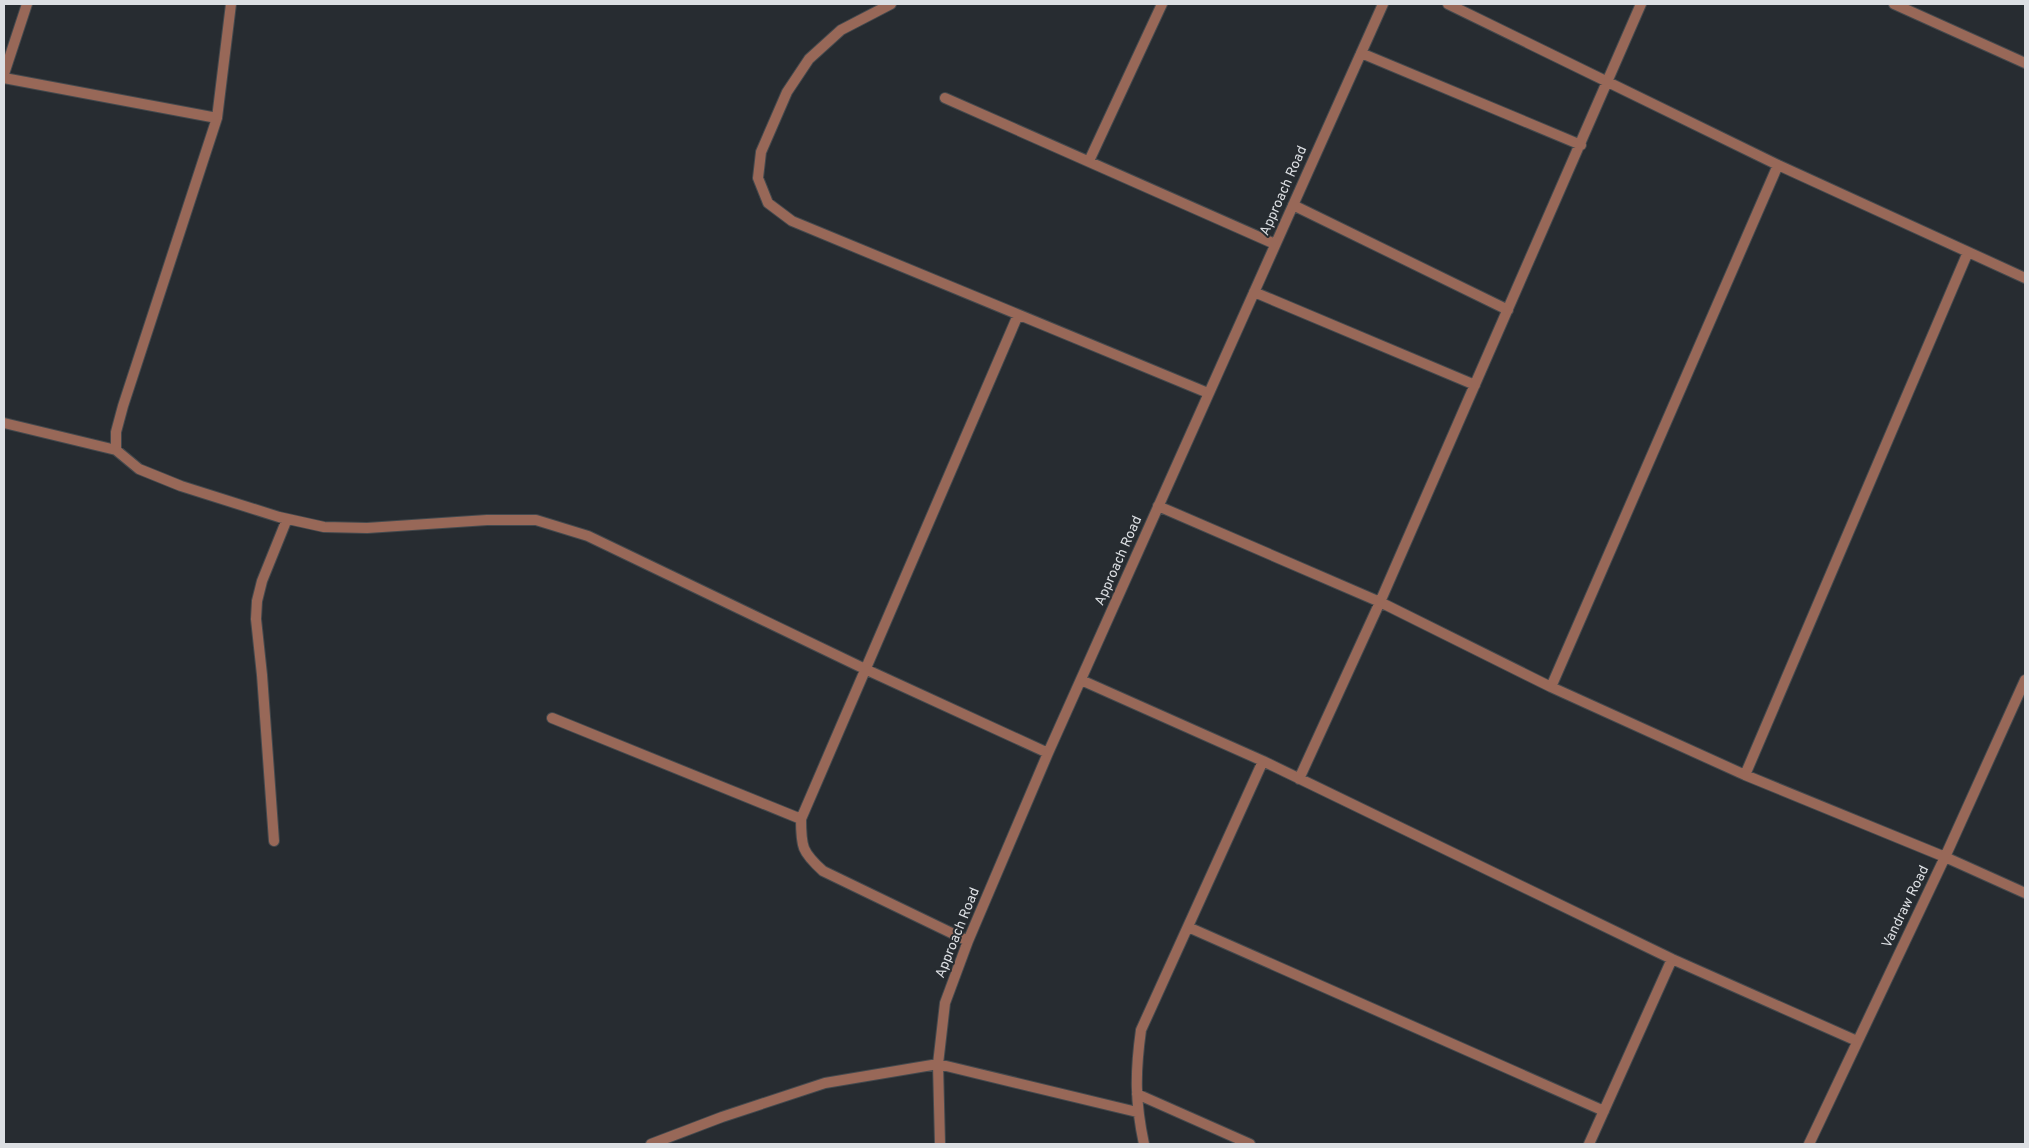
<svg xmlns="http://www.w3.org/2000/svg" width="2029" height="1148" viewBox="0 0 2029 1148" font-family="Overpass,sans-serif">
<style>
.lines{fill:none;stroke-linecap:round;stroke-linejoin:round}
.minor-casing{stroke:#44494d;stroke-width:12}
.minor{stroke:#986858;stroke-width:10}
.labels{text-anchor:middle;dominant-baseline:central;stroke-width:4;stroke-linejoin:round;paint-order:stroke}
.street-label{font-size:14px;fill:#dcdfe3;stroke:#272c31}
</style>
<rect width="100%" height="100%" fill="#272c31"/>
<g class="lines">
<defs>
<path id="minor" d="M891,4L841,30L809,59L787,92L761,152L758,178L768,203L792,221L1208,393
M1448,4L1778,165L2025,278
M1894,4L2025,63
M1361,53L1581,145
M4,74L27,4
M4,78L217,118
M945,98L1275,244
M1089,161L1162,4
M1293,205L1508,310
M1254,292L1475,385
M4,423L116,450L139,469L181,486L279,517L324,527L367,528L487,520H536L588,536L865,669L1048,753
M116,450V432L123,406L217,118L231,4
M1158,506L1380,602L1551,687L1745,775L1945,857L2025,893
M1081,680L1263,761L1672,959L1857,1041
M1551,687L1778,165
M552,718L801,819
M1745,775L1968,252
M1299,779L1380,602L1641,4
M274,841L262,675L256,619L257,601L262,581L287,519
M1188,927L1604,1111
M968,941L823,871C802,852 801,847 801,819L1018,315
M1137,1094L1250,1144
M651,1144L722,1117L825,1083L938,1064L1137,1112
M940,1144L938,1064L945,1003L968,941L1048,753L1383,4
M1144,1144C1135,1102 1135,1073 1141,1030L1263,761
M1589,1144L1672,959
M1809,1144L1945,857L2025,680"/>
</defs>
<use href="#minor" class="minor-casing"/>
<use href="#minor" class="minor"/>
</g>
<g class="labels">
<g class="street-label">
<text transform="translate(1284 191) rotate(-66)">Approach Road</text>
<text transform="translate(1119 561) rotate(-66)">Approach Road</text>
<text transform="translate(1906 907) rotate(-64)">Vandraw Road</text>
<text transform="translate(958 933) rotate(-68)">Approach Road</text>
</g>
</g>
<rect width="2029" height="1148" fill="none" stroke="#dcdfe3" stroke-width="10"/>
</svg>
